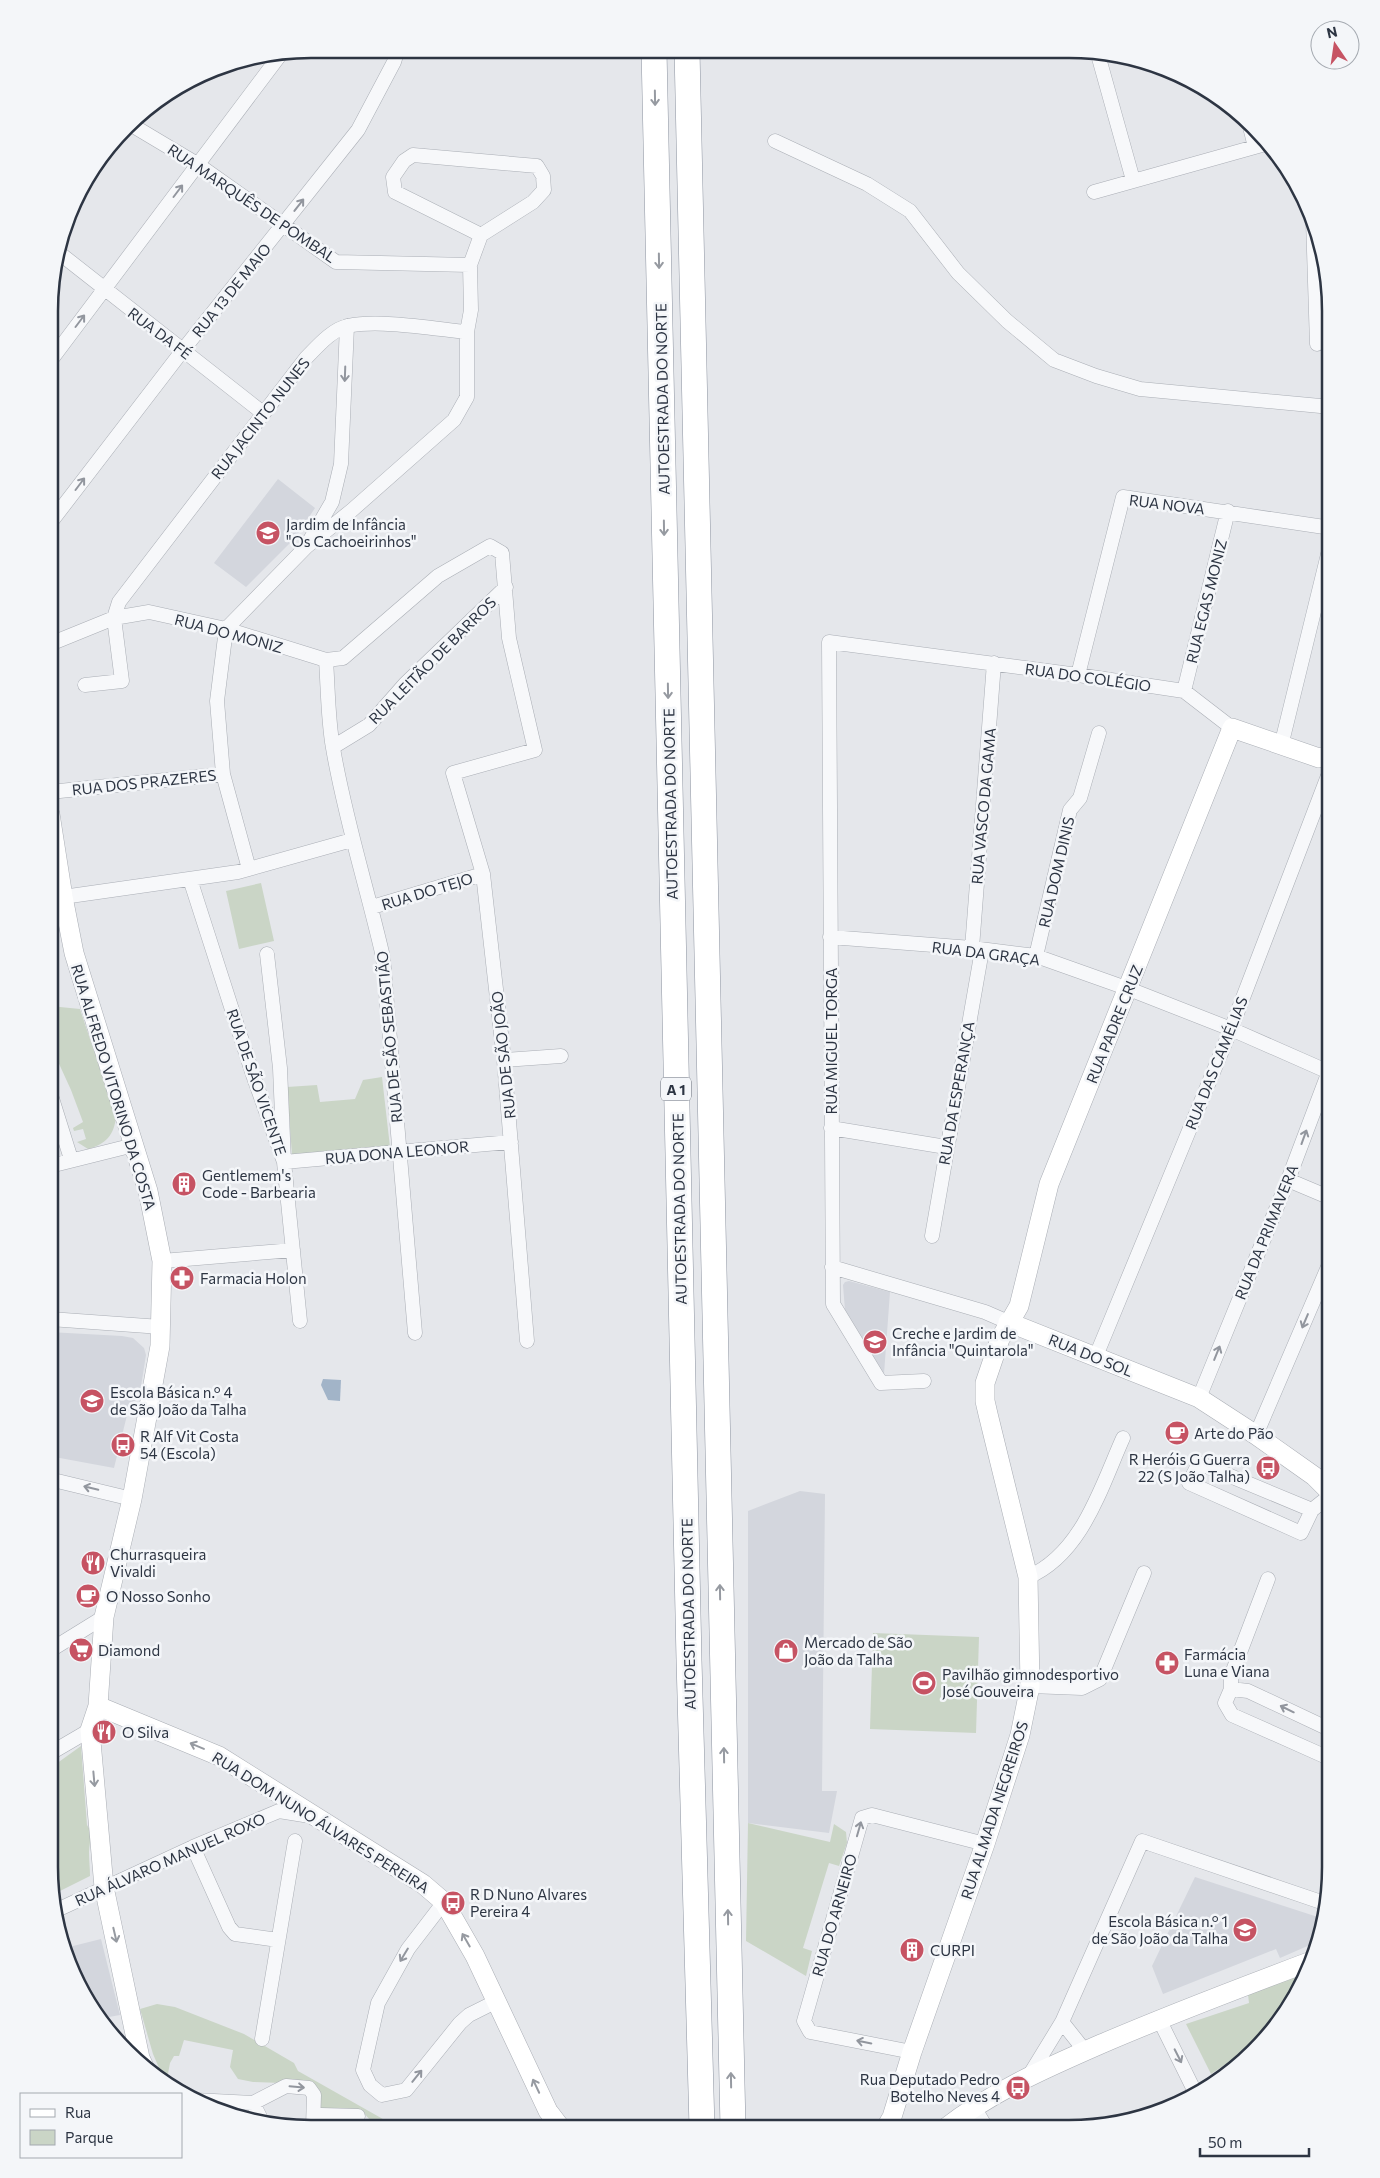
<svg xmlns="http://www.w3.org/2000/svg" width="1380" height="2178" viewBox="0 0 1380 2178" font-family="Commissioner,sans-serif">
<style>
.built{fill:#d3d6dd}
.green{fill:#cad5c6}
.water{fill:#a2b4c8}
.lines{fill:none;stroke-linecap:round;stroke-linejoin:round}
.street-casing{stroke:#aaaeb5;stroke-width:15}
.secondary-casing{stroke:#aaaeb5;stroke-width:20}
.highway-casing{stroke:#8d94a1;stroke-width:26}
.street{stroke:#f7f8fa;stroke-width:14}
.secondary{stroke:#fff;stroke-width:19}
.highway{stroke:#fff;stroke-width:25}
.oneway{stroke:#969aa1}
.oneway2{stroke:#92969e}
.labels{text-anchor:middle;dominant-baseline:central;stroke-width:5;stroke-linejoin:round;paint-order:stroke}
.shield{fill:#f4f6f9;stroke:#696f7a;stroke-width:1}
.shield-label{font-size:14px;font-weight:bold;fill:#2d3543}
.street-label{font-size:15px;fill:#2d3543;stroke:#f4f6f9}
.poi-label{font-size:15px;fill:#2d3543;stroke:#f4f6f9;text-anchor:start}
.rim{fill:none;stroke:#2d3543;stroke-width:2.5}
</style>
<rect width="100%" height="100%" fill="#e5e7eb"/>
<path class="built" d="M278,479L315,508L295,538L246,587L214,563Z
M849,1281L890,1292L884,1374L845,1310L843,1285L845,1282Z
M49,1332L122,1336L133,1338L144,1348L146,1355L139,1399L130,1403L114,1468L49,1456Z
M800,1491L825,1494L822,1791H837L829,1833L748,1823V1511Z
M1195,1877L1324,1919L1319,1941L1280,1958L1276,1949L1163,1994L1152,1966Z
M101,1939L120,2015L98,2019L69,1968L65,1948Z"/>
<path class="green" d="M261,883L274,941L239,949L226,891Z
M50,1006L80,1009L116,1117C114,1135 106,1144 88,1149L77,1142L86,1139L83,1129L74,1131L73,1128L83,1122L71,1090L50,1044Z
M382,1077L390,1147L292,1155L287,1087L317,1085L320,1102L355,1099L363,1080Z
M873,1633L979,1637L976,1733L870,1729Z
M81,1746L87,1825C94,1835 89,1842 89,1852C89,1860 90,1868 90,1876L54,1894L49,1867V1769Z
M748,1823L830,1842L834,1824L846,1832L847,1843L839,1866L829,1863L803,1948L812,1951L806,1976L746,1941Z
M1308,1971L1287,2013L1234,2070L1229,2062L1211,2074L1186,2024L1249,2003L1248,1994Z
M157,2004L175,2007L244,2034L294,2063L298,2071L397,2127H376L363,2112L319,2110L309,2084L253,2082L238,2079L230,2067L233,2050L184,2040L179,2056H174L170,2063L166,2084L153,2054L140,2009Z"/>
<path class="water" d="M323,1379L341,1380L340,1401L328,1400L321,1385Z"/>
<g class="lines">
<defs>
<path id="street" d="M1097,51L1133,180
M1249,123L1255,147
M130,124L197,164L336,262L470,265
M775,141L867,184L910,211L958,273L1007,321L1054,360L1096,376L1140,389L1331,407
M1094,192L1269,143
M1313,219L1317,344
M58,252L263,413
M51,360L280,55
M51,522L183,350L358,130L394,62L398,49
M310,540L332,502L341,464L347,326
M50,644L114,618L149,612L226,629L326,660C328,689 328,720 333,748C345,819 367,887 383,957L415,1333
M326,660L343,658L438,576L490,546L502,553L509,638L535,750L453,773L483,874L504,1060L527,1341
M1078,675L1123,497L1331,528
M85,685L122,681L114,618L119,602L306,358C317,347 332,329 348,326C378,319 436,329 467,332
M1184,691L1228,511
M1281,746L1331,542
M333,747L369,725L405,684L506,587
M50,792L223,774
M249,869L223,774L217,701L226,629L306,547L351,511L454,420L467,397V332L471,310L470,265L481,235L533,202L544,190L543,176L537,166L413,155L404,161L393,177L395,192L481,235
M190,879L253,1075L284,1162L300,1321
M63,897L238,872L352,840
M372,907L483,874
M830,937L972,948L1036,956L1129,989L1231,1029L1331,1073
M972,948L994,663
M267,954L280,1068L284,1162L511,1142
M1036,956L1070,810L1080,798L1099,733
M504,1060L561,1056
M50,1092L71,1159
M831,1128L946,1147
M50,1166L134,1145
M1288,1180L1326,1196
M932,1236L982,950
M162,1261L293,1250
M832,1267L985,1312L1008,1322
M50,1319L161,1327
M1096,1356L1231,1029L1331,768
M924,1381L881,1383L833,1304L829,642L1078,675L1184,691L1232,728
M1199,1398L1288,1180L1331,1066
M1256,1435L1331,1260
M49,1479L132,1499
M1312,1510L1199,1463L1189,1483L1301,1533L1312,1510L1331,1495
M1028,1577C1082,1554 1101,1487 1123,1438
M49,1651L104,1617
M1030,1686L1082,1688L1100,1679L1144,1573
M1231,1689V1676L1268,1579
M49,1754L90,1730
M1331,1759L1232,1715L1225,1703L1231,1689L1248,1691L1331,1730
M193,1847L229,1927L235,1934L278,1940
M444,1902L408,1949L378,2003L363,2070L370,2085L382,2095L406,2090L460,2023L469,2015L497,2001
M57,1910L193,1847L279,1811L310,1816
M1159,2019L1196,2094
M1062,2022L1085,2051
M262,2039L295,1841
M912,2052L810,2032L804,2021L862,1818L872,1815L985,1844
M1029,2076L1062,2022L1142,1841L1327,1904
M194,2100L253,2103L263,2123
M253,2103L286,2086L309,2088L314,2095L313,2127
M974,2107L987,2129
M321,2127V2115L358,2116"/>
<path id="secondary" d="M50,814L63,897L74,953L148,1191L162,1261L160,1346L132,1499L104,1617L98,1706L90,1730L104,1887L140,2058L145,2069
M1008,1322L1199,1398L1256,1435L1314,1476L1331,1493
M98,1706L219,1756L423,1884L444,1902L475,1956L548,2111L561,2128
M885,2129L892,2117L912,2052L985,1844L1020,1735L1030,1686L1028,1577L988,1414L985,1401V1383L1000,1339L1019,1306L1049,1184L1232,728L1319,758L1331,756
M944,2129C991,2092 1046,2068 1101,2044C1171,2014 1242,1987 1314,1960"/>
<path id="highway" d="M654,50L689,1660L702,2128
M687,50L733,2128"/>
</defs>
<use href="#street" class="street-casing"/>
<use href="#secondary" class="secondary-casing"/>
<use href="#highway" class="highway-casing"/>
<use href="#street" class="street"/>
<use href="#secondary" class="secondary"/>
<use href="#highway" class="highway"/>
</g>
<defs><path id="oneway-shaft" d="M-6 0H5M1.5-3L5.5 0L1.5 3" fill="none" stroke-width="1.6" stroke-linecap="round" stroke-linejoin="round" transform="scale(1.25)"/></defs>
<g class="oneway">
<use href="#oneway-shaft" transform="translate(655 98) rotate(89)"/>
<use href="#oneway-shaft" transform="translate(659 261) rotate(89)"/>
<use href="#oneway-shaft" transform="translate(664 528) rotate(89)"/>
<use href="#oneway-shaft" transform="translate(668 691) rotate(89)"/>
<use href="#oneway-shaft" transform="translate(720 1592) rotate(-91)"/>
<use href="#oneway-shaft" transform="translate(197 1746) rotate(-157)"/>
<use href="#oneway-shaft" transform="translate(724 1755) rotate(-91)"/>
<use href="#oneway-shaft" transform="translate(94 1779) rotate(85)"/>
<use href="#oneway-shaft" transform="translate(728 1917) rotate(-91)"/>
<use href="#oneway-shaft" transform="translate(115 1935) rotate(77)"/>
<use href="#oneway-shaft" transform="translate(466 1940) rotate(-120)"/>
<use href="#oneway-shaft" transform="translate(731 2080) rotate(-91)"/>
<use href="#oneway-shaft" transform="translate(536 2086) rotate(-115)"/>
</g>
<g class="oneway2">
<use href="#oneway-shaft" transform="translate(178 191) rotate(-53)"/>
<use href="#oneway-shaft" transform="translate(299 205) rotate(-52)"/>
<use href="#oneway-shaft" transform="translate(80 321) rotate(-53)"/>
<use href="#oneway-shaft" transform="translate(345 374) rotate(92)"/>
<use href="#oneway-shaft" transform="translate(80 484) rotate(-53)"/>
<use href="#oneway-shaft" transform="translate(1304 1137) rotate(-70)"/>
<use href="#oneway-shaft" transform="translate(1305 1321) rotate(113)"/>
<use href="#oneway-shaft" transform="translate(1217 1353) rotate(-68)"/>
<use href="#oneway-shaft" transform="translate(91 1488) rotate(-167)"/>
<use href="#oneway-shaft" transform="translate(1287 1709) rotate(-154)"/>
<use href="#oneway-shaft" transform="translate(859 1829) rotate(-74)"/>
<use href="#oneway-shaft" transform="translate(404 1955) rotate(121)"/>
<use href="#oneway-shaft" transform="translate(864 2042) rotate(-169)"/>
<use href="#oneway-shaft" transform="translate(1178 2056) rotate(63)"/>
<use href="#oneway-shaft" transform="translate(417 2076) rotate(-51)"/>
<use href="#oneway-shaft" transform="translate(297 2087) rotate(5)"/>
</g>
<defs>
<symbol id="school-disc" viewBox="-11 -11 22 22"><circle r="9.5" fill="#c65363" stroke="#f4f6f9"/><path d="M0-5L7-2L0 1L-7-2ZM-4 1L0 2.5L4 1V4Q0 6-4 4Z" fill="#fff"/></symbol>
<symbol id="building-disc" viewBox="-11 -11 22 22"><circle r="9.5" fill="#c65363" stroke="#f4f6f9"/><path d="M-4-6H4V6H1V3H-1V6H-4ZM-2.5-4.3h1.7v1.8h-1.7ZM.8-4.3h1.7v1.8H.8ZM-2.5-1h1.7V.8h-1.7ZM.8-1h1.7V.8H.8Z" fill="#fff"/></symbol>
<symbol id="pharmacy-disc" viewBox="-11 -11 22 22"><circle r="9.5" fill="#c65363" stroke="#f4f6f9"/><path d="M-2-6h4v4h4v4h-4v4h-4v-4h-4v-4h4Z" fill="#fff"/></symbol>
<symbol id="cafe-disc" viewBox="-11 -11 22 22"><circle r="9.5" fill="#c65363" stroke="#f4f6f9"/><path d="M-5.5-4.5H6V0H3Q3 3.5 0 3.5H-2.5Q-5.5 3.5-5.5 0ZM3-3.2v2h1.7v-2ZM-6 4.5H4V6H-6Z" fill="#fff"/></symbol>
<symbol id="bus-disc" viewBox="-11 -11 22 22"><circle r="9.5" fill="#c65363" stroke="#f4f6f9"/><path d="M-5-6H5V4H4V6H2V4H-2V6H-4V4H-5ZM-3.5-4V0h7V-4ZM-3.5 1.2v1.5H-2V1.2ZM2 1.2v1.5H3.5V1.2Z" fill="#fff"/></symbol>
<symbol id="restaurant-disc" viewBox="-11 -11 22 22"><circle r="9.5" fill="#c65363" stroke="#f4f6f9"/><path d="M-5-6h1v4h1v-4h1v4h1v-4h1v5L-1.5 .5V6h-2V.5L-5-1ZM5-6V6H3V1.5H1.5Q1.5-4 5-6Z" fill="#fff"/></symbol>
<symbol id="supermarket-disc" viewBox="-11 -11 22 22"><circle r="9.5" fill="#c65363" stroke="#f4f6f9"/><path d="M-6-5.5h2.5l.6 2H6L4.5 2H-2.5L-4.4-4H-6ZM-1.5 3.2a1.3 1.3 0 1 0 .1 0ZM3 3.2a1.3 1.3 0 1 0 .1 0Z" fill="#fff"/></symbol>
<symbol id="shop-disc" viewBox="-11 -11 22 22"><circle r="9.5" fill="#c65363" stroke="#f4f6f9"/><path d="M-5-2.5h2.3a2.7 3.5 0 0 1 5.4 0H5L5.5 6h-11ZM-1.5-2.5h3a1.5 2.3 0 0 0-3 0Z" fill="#fff"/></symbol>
<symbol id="stadium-disc" viewBox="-11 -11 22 22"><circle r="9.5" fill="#c65363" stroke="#f4f6f9"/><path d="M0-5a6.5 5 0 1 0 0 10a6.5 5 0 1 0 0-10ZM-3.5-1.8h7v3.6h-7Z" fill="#fff"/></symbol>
</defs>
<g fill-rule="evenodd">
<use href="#school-disc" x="254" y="519" width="28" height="28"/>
<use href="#building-disc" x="170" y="1170" width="28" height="28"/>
<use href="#pharmacy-disc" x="168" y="1264" width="28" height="28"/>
<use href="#school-disc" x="861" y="1328" width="28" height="28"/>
<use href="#school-disc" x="78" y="1387" width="28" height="28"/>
<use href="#cafe-disc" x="1163" y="1419" width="28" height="28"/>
<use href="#bus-disc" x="109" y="1431" width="28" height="28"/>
<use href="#bus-disc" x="1254" y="1454" width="28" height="28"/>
<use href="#restaurant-disc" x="79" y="1549" width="28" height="28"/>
<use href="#cafe-disc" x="74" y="1582" width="28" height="28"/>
<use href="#supermarket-disc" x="67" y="1636" width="28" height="28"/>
<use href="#shop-disc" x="772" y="1637" width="28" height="28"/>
<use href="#pharmacy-disc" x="1153" y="1649" width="28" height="28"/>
<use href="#stadium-disc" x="910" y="1669" width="28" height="28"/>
<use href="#restaurant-disc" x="90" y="1718" width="28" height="28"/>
<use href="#bus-disc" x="439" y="1889" width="28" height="28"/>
<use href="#school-disc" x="1231" y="1916" width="28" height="28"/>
<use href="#building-disc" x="898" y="1936" width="28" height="28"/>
<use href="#bus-disc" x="1004" y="2074" width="28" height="28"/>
</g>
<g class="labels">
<rect class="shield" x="661" y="1077.5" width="30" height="23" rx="4"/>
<g class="shield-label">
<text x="676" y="1089">A 1</text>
</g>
<g class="street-label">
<text transform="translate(252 203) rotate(34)">RUA MARQUÊS DE POMBAL</text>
<text transform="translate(231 290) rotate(-51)">RUA 13 DE MAIO</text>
<text transform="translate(160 333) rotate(37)">RUA DA FÉ</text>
<text transform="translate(662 399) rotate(-91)">AUTOESTRADA DO NORTE</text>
<text transform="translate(260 418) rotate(-52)">RUA JACINTO NUNES</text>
<text transform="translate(1167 504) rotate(7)">RUA NOVA</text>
<text transform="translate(1206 601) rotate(-76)">RUA EGAS MONIZ</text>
<text transform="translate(229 633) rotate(15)">RUA DO MONIZ</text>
<text transform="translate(432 660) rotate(-45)">RUA LEITÃO DE BARROS</text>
<text transform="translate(1088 677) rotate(8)">RUA DO COLÉGIO</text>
<text transform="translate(144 782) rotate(-6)">RUA DOS PRAZERES</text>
<text transform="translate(670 804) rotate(-91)">AUTOESTRADA DO NORTE</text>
<text transform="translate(983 806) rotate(-85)">RUA VASCO DA GAMA</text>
<text transform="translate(1056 872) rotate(-77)">RUA DOM DINIS</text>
<text transform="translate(427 891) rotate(-17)">RUA DO TEJO</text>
<text transform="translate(986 953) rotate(7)">RUA DA GRAÇA</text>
<text transform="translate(1114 1024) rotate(-68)">RUA PADRE CRUZ</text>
<text transform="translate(389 1037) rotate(-95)">RUA DE SÃO SEBASTIÃO</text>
<text transform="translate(831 1041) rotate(-90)">RUA MIGUEL TORGA</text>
<text transform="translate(503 1055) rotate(-96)">RUA DE SÃO JOÃO</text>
<text transform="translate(1216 1063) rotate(-68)">RUA DAS CAMÉLIAS</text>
<text transform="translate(257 1082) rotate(71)">RUA DE SÃO VICENTE</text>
<text transform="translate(114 1087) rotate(73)">RUA ALFREDO VITORINO DA COSTA</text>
<text transform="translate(956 1093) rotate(-80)">RUA DA ESPERANÇA</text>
<text transform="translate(397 1152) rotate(-5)">RUA DONA LEONOR</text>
<text transform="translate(679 1209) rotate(-91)">AUTOESTRADA DO NORTE</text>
<text transform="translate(1266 1232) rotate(-68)">RUA DA PRIMAVERA</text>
<text transform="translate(1091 1355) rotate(22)">RUA DO SOL</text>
<text transform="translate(688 1614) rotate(-91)">AUTOESTRADA DO NORTE</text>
<text transform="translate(994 1810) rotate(-72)">RUA ALMADA NEGREIROS</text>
<text transform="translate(321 1822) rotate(32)">RUA DOM NUNO ÁLVARES PEREIRA</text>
<text transform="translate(170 1859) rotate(-24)">RUA ÁLVARO MANUEL ROXO</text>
<text transform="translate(834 1915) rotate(-74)">RUA DO ARNEIRO</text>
</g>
<g class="poi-label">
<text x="286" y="524">Jardim de Infância<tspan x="286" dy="17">"Os Cachoeirinhos"</tspan></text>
<text x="202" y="1175">Gentlemem's<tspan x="202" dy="17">Code - Barbearia</tspan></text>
<text x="200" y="1278">Farmacia Holon</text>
<text x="892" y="1333">Creche e Jardim de<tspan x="892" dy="17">Infância "Quintarola"</tspan></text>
<text x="110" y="1392">Escola Básica n.º 4<tspan x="110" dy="17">de São João da Talha</tspan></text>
<text x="1194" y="1433">Arte do Pão</text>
<text x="140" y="1436">R Alf Vit Costa<tspan x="140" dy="17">54 (Escola)</tspan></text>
<text x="1250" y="1459" text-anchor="end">R Heróis G Guerra<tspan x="1250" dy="17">22 (S João Talha)</tspan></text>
<text x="110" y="1554">Churrasqueira<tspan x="110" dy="17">Vivaldi</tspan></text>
<text x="106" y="1596">O Nosso Sonho</text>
<text x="804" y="1642">Mercado de São<tspan x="804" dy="17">João da Talha</tspan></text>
<text x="98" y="1650">Diamond</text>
<text x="1184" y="1654">Farmácia<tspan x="1184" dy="17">Luna e Viana</tspan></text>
<text x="942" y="1674">Pavilhão gimnodesportivo<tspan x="942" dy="17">José Gouveira</tspan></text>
<text x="122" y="1732">O Silva</text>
<text x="470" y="1894">R D Nuno Alvares<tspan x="470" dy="17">Pereira 4</tspan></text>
<text x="1228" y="1921" text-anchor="end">Escola Básica n.º 1<tspan x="1228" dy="17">de São João da Talha</tspan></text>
<text x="930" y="1950">CURPI</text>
<text x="1000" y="2079" text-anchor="end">Rua Deputado Pedro<tspan x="1000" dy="17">Botelho Neves 4</tspan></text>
</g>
</g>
<path d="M0 0H1380V2178H0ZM311 58H1069A253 253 0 0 1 1322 311V1867A253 253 0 0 1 1069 2120H311A253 253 0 0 1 58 1867V311A253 253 0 0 1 311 58Z" fill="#f4f6f9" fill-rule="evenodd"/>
<path class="rim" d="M311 58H1069A253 253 0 0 1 1322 311V1867A253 253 0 0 1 1069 2120H311A253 253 0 0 1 58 1867V311A253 253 0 0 1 311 58Z"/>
<rect x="20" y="2093" width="162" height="65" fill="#f4f6f9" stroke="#a4a9b0"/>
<rect x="30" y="2109" width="25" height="8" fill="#ffffff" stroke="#a4a9b0"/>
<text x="65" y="2118" font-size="15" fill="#2d3543">Rua</text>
<rect x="30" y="2130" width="25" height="15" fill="#cad5c6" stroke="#a4a9b0"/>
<text x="65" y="2143" font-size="15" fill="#2d3543">Parque</text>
<g transform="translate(1335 45) rotate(347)"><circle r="24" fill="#f4f6f9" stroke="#a4a9b0"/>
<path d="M0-4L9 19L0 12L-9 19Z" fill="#c65363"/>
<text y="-8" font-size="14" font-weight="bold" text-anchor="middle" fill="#2d3543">N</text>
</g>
<path d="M1200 2148v8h109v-8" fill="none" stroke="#2d3543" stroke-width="2.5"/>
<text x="1208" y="2148" font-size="15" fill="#2d3543" stroke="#f4f6f9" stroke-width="4" paint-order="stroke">50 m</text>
</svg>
